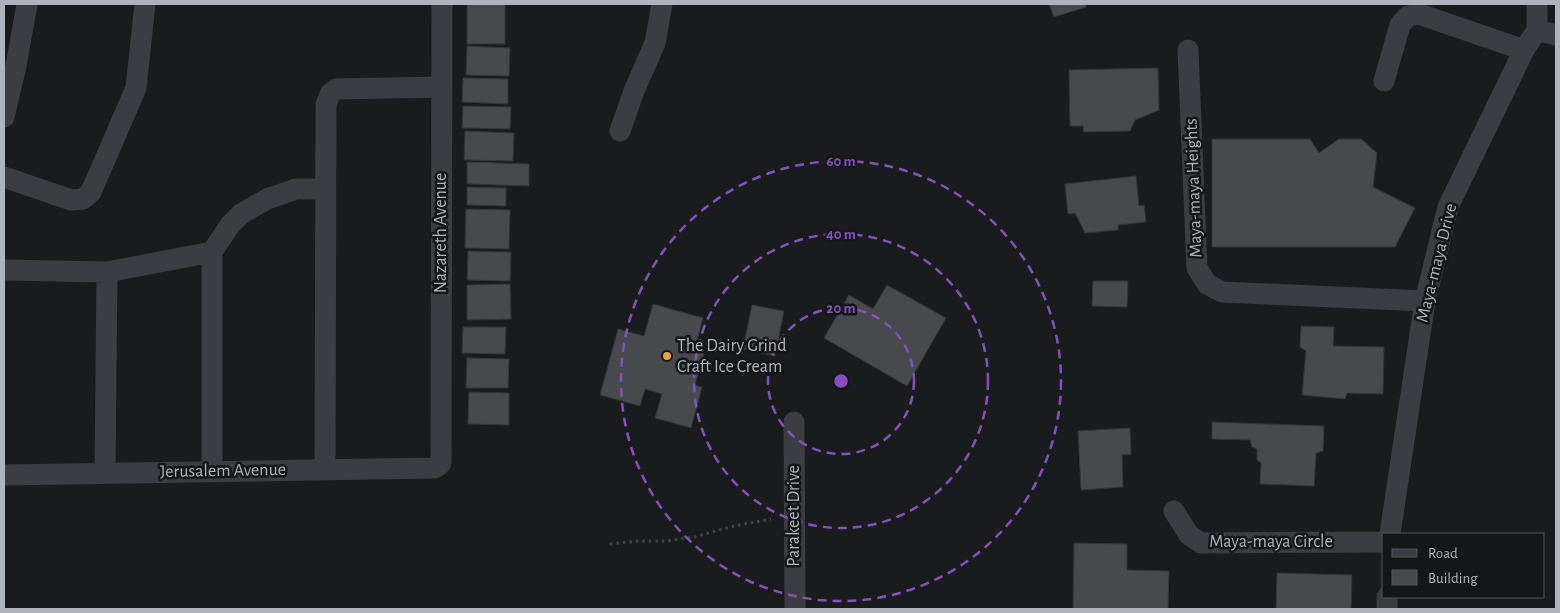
<svg xmlns="http://www.w3.org/2000/svg" width="1560" height="613" viewBox="0 0 1560 613" font-family="'Alegreya Sans',sans-serif">
<style>
.building{fill:#47494d;stroke:#353539}
.lines{fill:none;stroke-linecap:round;stroke-linejoin:round}
.path{stroke:#424449;stroke-width:3;stroke-dasharray:2.5 4;stroke-linecap:butt}
.street{stroke:#3c3d42;stroke-width:21}
.ring{fill:none;stroke:#884ebe;stroke-width:2.5;stroke-dasharray:9 6}
.poi-dot{fill:#ee9f41;stroke:#151618;stroke-width:2}
.labels{text-anchor:middle;dominant-baseline:central;stroke-width:5;stroke-linejoin:round;paint-order:stroke}
.street-label{font-size:18px;fill:#adb4bc;stroke:#151618}
.poi-label{font-size:18px;fill:#adb4bc;stroke:#151618;text-anchor:start}
.centre{fill:#884ebe;stroke:#151618;stroke-width:2.5}
.ring-label{font-size:15px;text-anchor:middle;font-weight:bold;fill:#884ebe;stroke:#151618;stroke-width:5;stroke-linejoin:round;paint-order:stroke}
</style>
<rect width="100%" height="100%" fill="#1a1b1d"/>
<path class="building" d="M467,4H505V44H467Z
M1049,4H1085L1086,7L1054,17Z
M467,46L510,48L509,76L466,75Z
M1158,68L1159,110L1135,120L1130,131L1084,132L1083,126H1070L1069,70Z
M463,78L508,79V104L462,102Z
M463,106L511,107L510,129L462,128Z
M465,131L514,133L513,161L464,160Z
M1212,139H1310L1319,153L1339,139H1361L1377,153L1373,187L1415,208L1395,247H1212Z
M467,162L529,164V186L467,184Z
M1136,176L1139,206L1144,205L1146,222L1118,225V230L1085,233L1075,213L1068,214L1065,184Z
M467,187L506,188V206L467,205Z
M466,209L510,210L509,249L465,248Z
M468,251L511,252L510,281L467,280Z
M1093,281H1128L1127,307L1092,306Z
M510,284L511,319L467,320V285Z
M887,285L946,318L907,386L824,338L849,295L873,309Z
M653,304L703,318L694,351L704,354L695,385L702,387L691,428L655,418L662,394L645,389L640,406L600,395L618,329L644,336Z
M752,305L784,311L775,356L743,349Z
M1301,326L1334,327L1333,346L1384,347L1383,394L1347,393L1345,399L1302,395L1306,351L1300,347Z
M463,327H506L505,354L462,353Z
M467,358L509,359L508,388H466Z
M469,392L509,393V425L468,424Z
M1212,422L1324,426L1323,451L1316,453L1314,486L1260,484L1261,463L1257,460V449L1252,447L1250,440L1212,439Z
M1130,428L1131,454L1122,455L1123,487L1081,490L1078,431Z
M1074,543L1127,544V570L1169,571L1168,609H1073Z
M1277,573L1352,575L1351,609H1276Z"/>
<g class="lines">
<path class="path" d="M610,544L638,541H666L694,537L734,526L771,519"/>
<path class="street" d="M1537,30V4
M1537,30L1556,35
M1188,50L1197,268L1207,284L1222,292L1425,301
M1384,81L1400,25L1408,16L1419,14L1524,50
M4,117L16,66L27,4
M620,131L634,91L655,43L662,4
M4,177L71,200L83,199L91,192L136,88L145,4
M4,270L107,272L212,252L230,225L241,214L267,199L296,189H325
M794,422L795,609
M325,469L326,105L330,94L336,89L441,87
M212,471V252
M105,473L107,272
M4,475L434,468L438,466L441,463L442,4
M1174,511L1189,535L1201,543L1384,542
M1390,534L1425,301L1448,207L1524,50L1537,30
M1387,609V597"/>
</g>
<g class="ring">
<circle cx="841" cy="381" r="73"/>
<circle cx="841" cy="381" r="147"/>
<circle cx="841" cy="381" r="220"/>
</g>
<circle class="poi-dot" cx="667" cy="356" r="5"/>
<g class="labels">
<g class="street-label">
<text transform="translate(1194 188) rotate(-92)">Maya-maya Heights</text>
<text transform="translate(441 233) rotate(-90)">Nazareth Avenue</text>
<text transform="translate(1437 263) rotate(-76)">Maya-maya Drive</text>
<text transform="translate(223 471) rotate(-1)">Jerusalem Avenue</text>
<text transform="translate(794 516) rotate(-90)">Parakeet Drive</text>
<text x="1271" y="542">Maya-maya Circle</text>
</g>
<g class="poi-label">
<text x="677" y="346">The Dairy Grind<tspan x="677" dy="21">Craft Ice Cream</tspan></text>
</g>
</g>
<circle cx="841" cy="381" r="8" class="centre"/>
<g class="ring-label">
<text x="841" y="166">60 m</text>
<text x="841" y="239">40 m</text>
<text x="841" y="313">20 m</text>
</g>
<rect width="1560" height="613" fill="none" stroke="#adb4bc" stroke-width="10"/>
<rect x="1382" y="533" width="162" height="65" fill="#151618" stroke="#52555a"/>
<rect x="1392" y="549" width="25" height="8" fill="#3c3d42" stroke="#52555a"/>
<text x="1428" y="558" font-size="15" fill="#adb4bc">Road</text>
<rect x="1392" y="570" width="25" height="15" fill="#47494d" stroke="#52555a"/>
<text x="1428" y="583" font-size="15" fill="#adb4bc">Building</text>
</svg>
